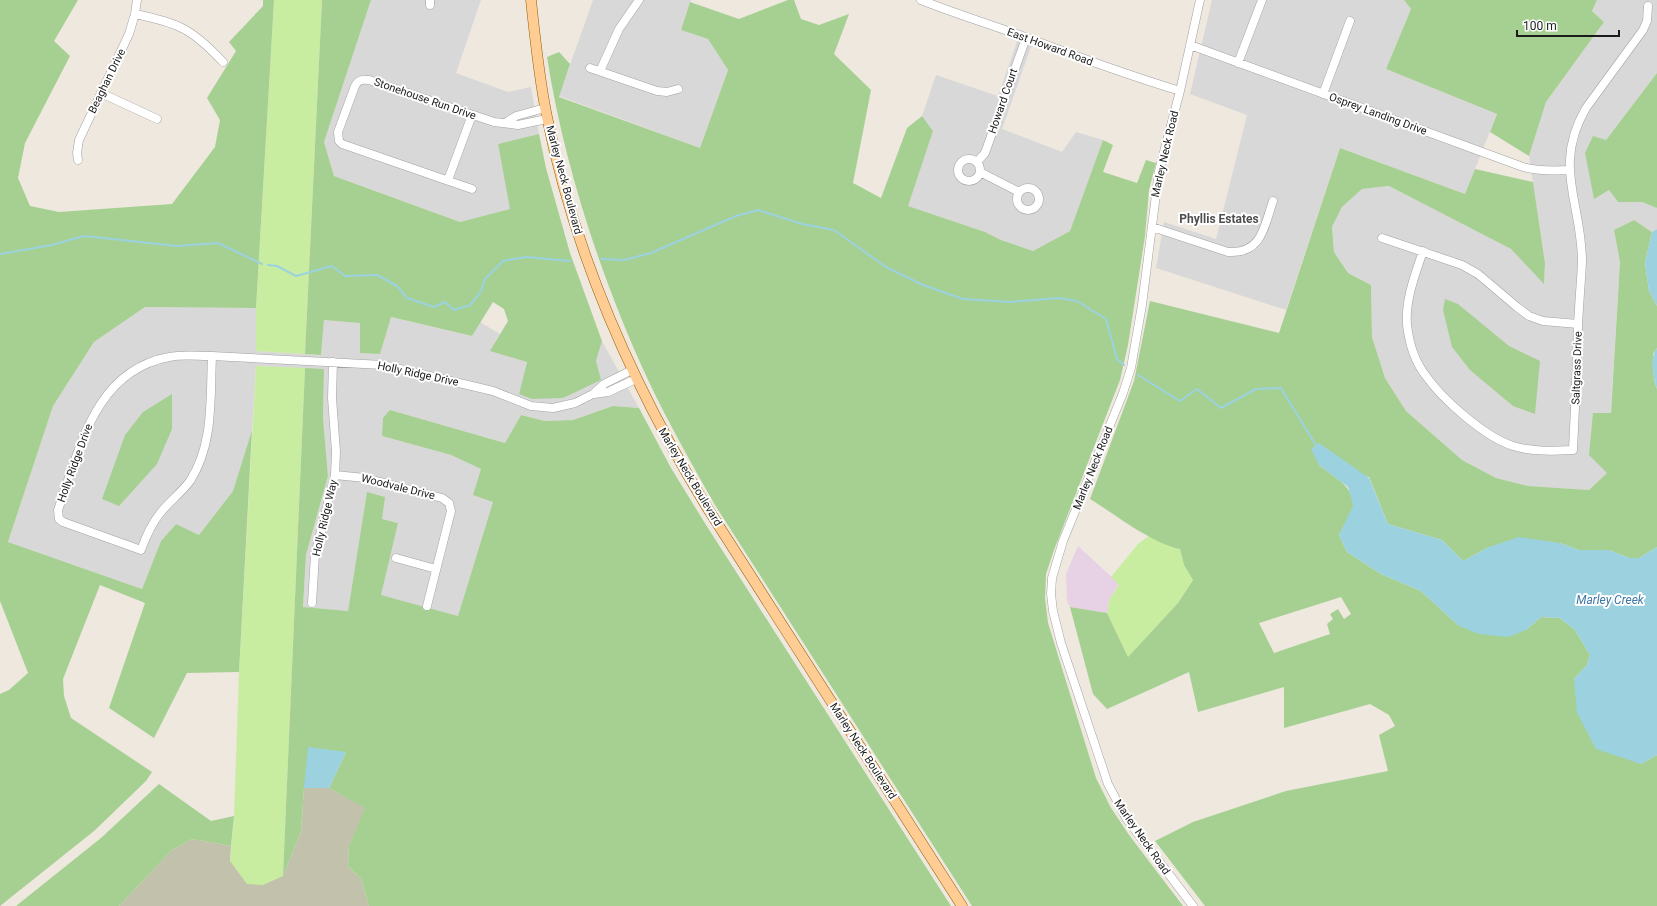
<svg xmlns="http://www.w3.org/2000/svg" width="1657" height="906" viewBox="0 0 1657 906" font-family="Roboto,sans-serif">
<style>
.residential{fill:#d9d8d8}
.industrial{fill:#e7d1e4}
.construction{fill:#c2c1ab}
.grass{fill:#c9eda0}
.forest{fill:#a6d091;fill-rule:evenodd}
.water{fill:#9cd2df}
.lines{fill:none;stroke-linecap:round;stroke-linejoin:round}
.stream{stroke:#9cd2df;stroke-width:2}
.minor-casing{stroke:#a2a2a2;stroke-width:9}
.major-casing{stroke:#925c00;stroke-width:11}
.minor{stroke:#fff;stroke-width:8}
.major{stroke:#ffcc93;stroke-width:10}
.labels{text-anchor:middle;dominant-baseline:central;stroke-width:4;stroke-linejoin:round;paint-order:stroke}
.street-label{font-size:11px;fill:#1b1b1b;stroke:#fff}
.neighbourhood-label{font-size:12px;font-weight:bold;fill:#4e4e4e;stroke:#fff}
.water-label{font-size:12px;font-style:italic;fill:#4078a8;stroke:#fff}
</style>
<rect width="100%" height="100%" fill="#eee8df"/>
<path class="residential" d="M371,0H481L456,73L508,92L531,87L539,134L498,144L511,209L460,222L334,176L324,142Z
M593,0H691L681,30L708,39L728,70L700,148L559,96Z
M1212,0H1404L1411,9L1386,69L1497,114L1465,194L1340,148L1286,310L1156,268L1164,222L1216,239L1247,115L1190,94Z
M1597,0H1657V73L1606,140L1609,190L1618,202H1642L1657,208V229L1652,232L1634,220L1614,230L1620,262L1607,473L1589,490L1528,486L1496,478L1462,460L1406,411L1385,378L1372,337L1371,285L1348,273L1334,252L1332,227L1342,207L1362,189L1389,186L1511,249L1544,283L1545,263L1529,156L1546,102L1604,22L1592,11Z
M1018,39L1032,44L1002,129L1062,152L1076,132L1103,140L1070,231L1033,251L1001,240L985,232L907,206L933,131L922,116L936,75L998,96Z
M145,307L256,308V351L321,355L324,320L361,323L380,354L390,317L472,336L480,322L500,334L491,351L527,361L519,394L596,361L602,341L639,408L613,406L573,420L545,421L521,415L505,443L390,410L382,436L451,455L481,469L493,502L458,616L380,595L398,523L381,519L367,493L348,611L303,607L306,555L328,476L323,418L324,370L256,366L252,430L233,491L199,535L176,524L161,541L142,589L8,542L53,406L94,342Z"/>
<path class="industrial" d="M1078,546L1119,584L1110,598L1107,613L1070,607L1067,601L1066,574Z"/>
<path class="construction" d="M304,788H329L366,808L349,846L348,866L361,879L369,906H119L172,850L192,839L231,846L230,861L283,876L301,831Z"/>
<path class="grass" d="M274,0H322L305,354L256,351V308Z
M256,366L305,368L283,876L263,885L247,884L230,861L234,816L239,672Z
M1149,536L1169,546L1180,549L1184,565L1193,580L1178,603L1128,657L1107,613L1110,598L1119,585L1111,577L1138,544Z"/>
<path class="forest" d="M0,0H78L54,41L70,56L25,143L18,178L30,206L59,212L172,204L215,147L220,120L207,98L236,51L229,42L263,6V0H274L256,308L145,307L94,342L53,406L8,542L142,589L161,541L176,524L199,535L233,491L252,430L239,672L187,673L154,738L109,708L145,603L100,585L63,679L64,696L71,718L152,772L146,781L94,831L0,906V694L9,690L28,673L0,601Z
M322,0H371L324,142L334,176L460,222L510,209L498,144L539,134L546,168L570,253L602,341L596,361L601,380L563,398L532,399L519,394L527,362L490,351L508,321L504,309L493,302L472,336L391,317L380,354L360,353V323L324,320L321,355L305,354Z
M788,0H794L801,19L819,25L849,14L834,54L871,90L853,183L881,198L907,128L922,116L933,131L908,206L985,232L1001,240L1033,251L1070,231L1103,140L1113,145L1103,172L1137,183L1146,160L1156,163L1149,190L1145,236L1128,345L1120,380L1054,550L1046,574L1045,598L1048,623L1096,778L1111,808L1129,835L1183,906H972L715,505C692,464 669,424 649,382C602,281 564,166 547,57L559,52L570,64L559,97L700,148L728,70L708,39L681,30L690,2L739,19Z
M1404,0H1597L1592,11L1604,22L1546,102L1529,156L1490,132L1497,114L1386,69L1411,9Z
M1657,73V208L1642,202H1618L1609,190L1594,199L1585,153L1593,136L1606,140Z
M1340,148L1465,194L1475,169L1533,182L1545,263L1544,284L1511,249L1389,186L1362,189L1342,207L1332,227L1334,252L1348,273L1371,285L1372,337L1385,378L1406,411L1462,460L1496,478L1528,486L1589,490L1607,473L1589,455L1593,413H1611L1620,262L1614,230L1634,220L1652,232L1645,263L1649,291L1657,306V348L1653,354L1654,380L1657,389V547L1639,558H1629L1609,550H1579L1560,543L1489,547L1463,561L1442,540L1388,524L1369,477L1319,465C1331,475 1356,487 1353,507C1352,514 1343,527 1339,535L1347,552L1381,574L1421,591L1459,626L1526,630L1541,617L1560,618L1575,630L1590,655L1587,665L1574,679L1641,764L1657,755V906H1205L1155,841L1193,822L1286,791L1388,771L1379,735L1395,726L1389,715L1370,704L1284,728V687L1198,712L1189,672L1107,709L1093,694L1070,607L1107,613L1128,657L1178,603L1193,580L1184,565L1180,549C1151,543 1116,515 1090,499L1134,381L1150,301L1279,333ZM1341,597L1351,614L1344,619L1338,609L1330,614L1333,619L1327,624L1330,634L1274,653L1259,623Z
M1445,299L1458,304L1509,346L1540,361L1535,414L1513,406L1470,370L1452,347L1443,310Z
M305,368L324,369L323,418L328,476L306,555L303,607L348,611L367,492L385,497L382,519L398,523L381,595L458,616L493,502L473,495L481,469L451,455L382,436L383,418L390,410L505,443L521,415L545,421L573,420L613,406L639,408L671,468L706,525L951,906H369L361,879L348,866L349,846L365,808L329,788L346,752L304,788L301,831L283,876Z
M172,394V429L157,464L119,506L102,499L125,435L143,412Z
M159,784L211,821L234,816L231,846L192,839L172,850L119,906H16L101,838Z"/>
<path class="water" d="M1657,229V306L1649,291L1645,263L1652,232Z
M1657,348V389C1653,377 1649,358 1657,348Z
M1319,443L1369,478L1388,524L1442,540L1463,561L1489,547L1519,537L1560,543L1579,550H1609L1629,558H1639L1657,547V755L1641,764L1596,749L1577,713L1574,679L1587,665L1590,655L1575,630L1560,618L1541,617L1526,630L1508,637L1479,634L1459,626L1421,591L1381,574L1347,552L1339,535L1353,506L1351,497L1348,487L1319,465L1311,449Z
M308,747L346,752L329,788H304Z"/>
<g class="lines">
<path class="stream" d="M0,254L52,245L84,236L177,246L218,243L262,264
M601,259L624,260L651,253L736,216L758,210L802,224L834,230L886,267L923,285L963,299L1009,302L1059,298L1077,301L1106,319L1117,359L1124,365
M268,265L277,266L296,276L332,266L345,276L377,275L397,286L407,298L434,307L445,302L454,310L470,305L480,293L485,279L503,261L526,257L570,261
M1138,375L1180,401L1197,389L1221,408L1256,389L1281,388L1317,447"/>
<defs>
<path id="minor" d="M430,0V5
M921,0C956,14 992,25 1028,38C1078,57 1128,75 1180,91
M135,14C179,23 192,29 223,62
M1190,45L1523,167C1538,171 1552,171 1569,170
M1238,63L1262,0
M590,68L657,91L667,92L678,89
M600,71L619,29L639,0
M101,93L157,119
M1323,94L1350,21
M505,123L516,116L545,108
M958 170a11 11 0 1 1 22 0a11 11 0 1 1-22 0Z
M78,160L77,153L79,140L129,34L135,14L137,0
M977,162L985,153L1026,38
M980,172L1019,192
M448,180L472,115
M1017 199a11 11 0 1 1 22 0a11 11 0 1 1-22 0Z
M472,189L342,144L339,141L338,132L355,86C358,80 362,79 369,80L494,122L518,125L547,119
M1152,227L1228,252C1262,254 1264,227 1273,201
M1382,238L1462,265L1478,274L1517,307L1529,316L1543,321L1578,324
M1423,251C1415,275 1405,300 1407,325C1409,342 1415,362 1426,376C1443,400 1485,437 1513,446C1533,452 1553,451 1573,450C1575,409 1577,367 1578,325C1579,304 1581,283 1582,262C1582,202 1552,167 1586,108L1643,30L1647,21L1648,6
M212,356C210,398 214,444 190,481C182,492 170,501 161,512C152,523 146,536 141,550L63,522L59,519L58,510C80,449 94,371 169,357C183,354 197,356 212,356L383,365L493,391L531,406L553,408L575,403L593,394L604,384L632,370
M594,394L608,392L636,379
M335,475L365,478L442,498L449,503L451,511L427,606
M396,558L436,569
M312,603L315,555L335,475L336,452L332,398L333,362
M1193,906L1126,818L1108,784L1061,643L1053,611L1051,594L1052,578L1063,541L1123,393L1131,368L1142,305L1159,171L1180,91L1200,0"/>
<path id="major" d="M531,0C535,39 539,78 547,117C575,256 634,388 708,509L962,906"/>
</defs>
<use href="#minor" class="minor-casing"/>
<use href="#major" class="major-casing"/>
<use href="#minor" class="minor"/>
<use href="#major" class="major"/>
</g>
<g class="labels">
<g class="street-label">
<text transform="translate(1050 47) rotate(20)">East Howard Road</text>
<text transform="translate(107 81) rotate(-64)">Beaghan Drive</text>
<text transform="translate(425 99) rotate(19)">Stonehouse Run Drive</text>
<text transform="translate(1003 101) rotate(-71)">Howard Court</text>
<text transform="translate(1378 114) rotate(20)">Osprey Landing Drive</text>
<text transform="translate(1165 154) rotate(-77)">Marley Neck Road</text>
<text transform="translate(564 180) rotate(75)">Marley Neck Boulevard</text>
<text transform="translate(1577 368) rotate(-88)">Saltgrass Drive</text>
<text transform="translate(418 374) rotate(12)">Holly Ridge Drive</text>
<text transform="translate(75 463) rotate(-70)">Holly Ridge Drive</text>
<text transform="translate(1093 468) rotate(-68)">Marley Neck Road</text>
<text transform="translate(690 477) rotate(59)">Marley Neck Boulevard</text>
<text transform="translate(398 487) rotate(14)">Woodvale Drive</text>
<text transform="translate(325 518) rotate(-77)">Holly Ridge Way</text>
<text transform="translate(863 751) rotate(57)">Marley Neck Boulevard</text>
<text transform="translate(1142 837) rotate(55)">Marley Neck Road</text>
</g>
<g class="neighbourhood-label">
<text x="1219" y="219">Phyllis Estates</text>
</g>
<g class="water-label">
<text x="1610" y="600">Marley Creek</text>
</g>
</g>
<path d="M1517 30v6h102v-6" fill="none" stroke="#1b1b1b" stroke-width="2"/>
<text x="1523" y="30" font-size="12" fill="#1b1b1b" stroke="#ffffff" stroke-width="3" paint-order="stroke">100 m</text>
</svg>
